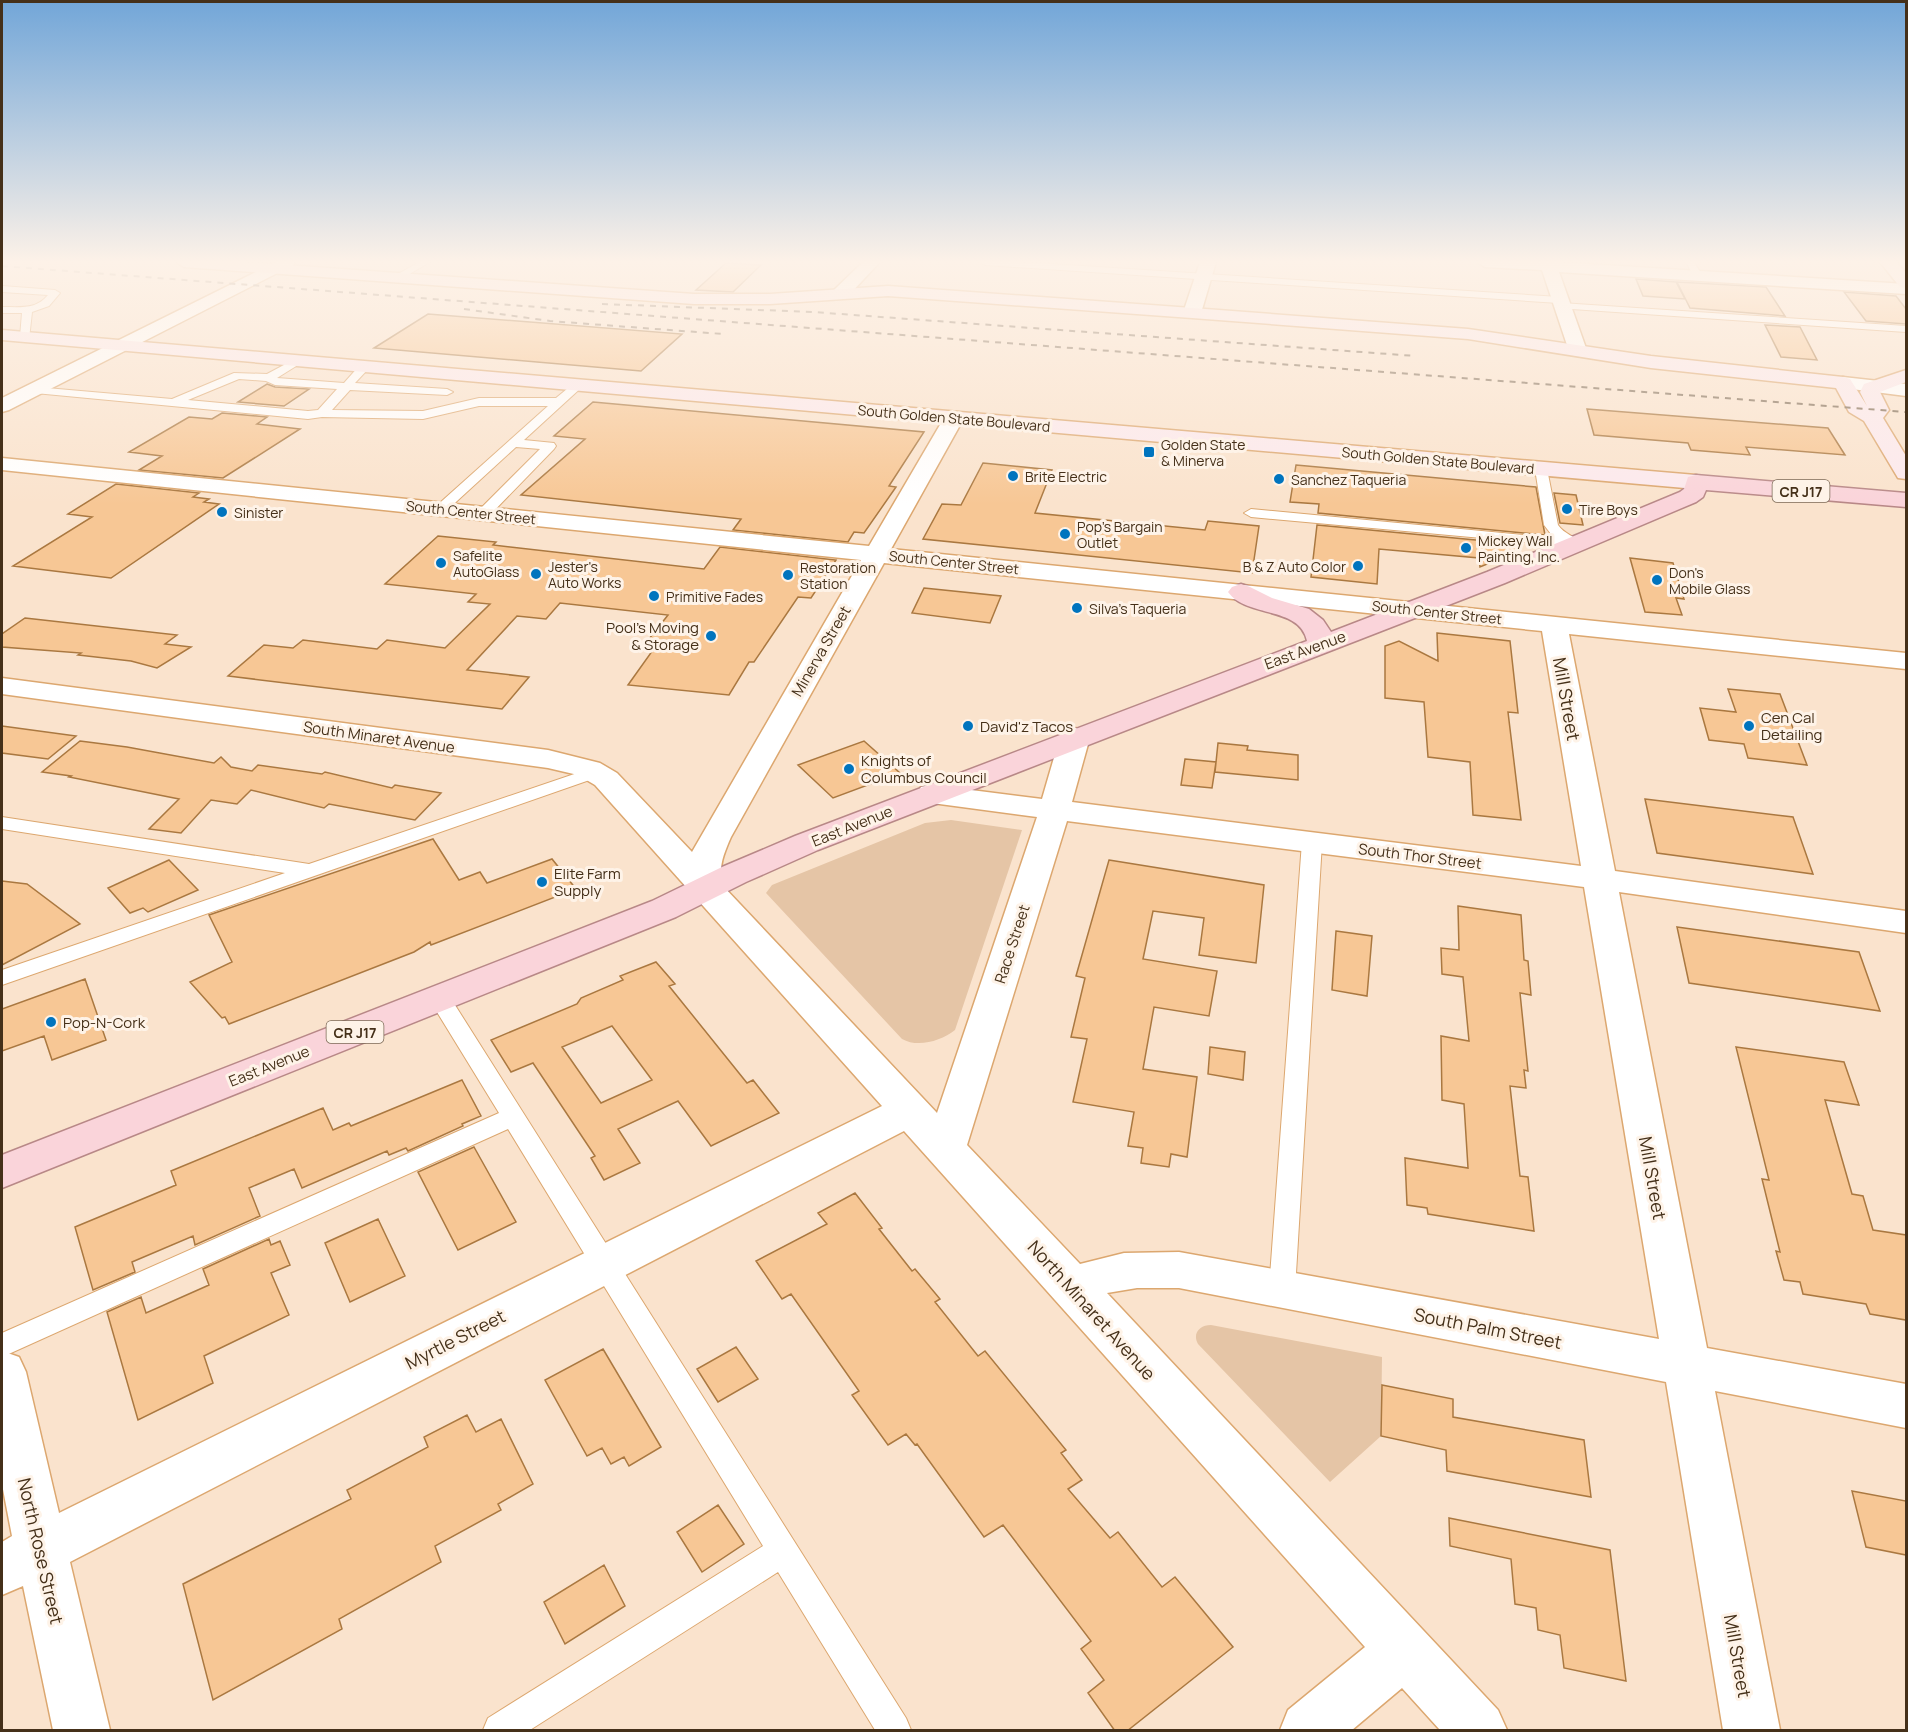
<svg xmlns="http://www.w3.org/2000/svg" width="1908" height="1732" viewBox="0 0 1908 1732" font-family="Manrope,sans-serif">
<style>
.green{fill:#e5c5a6}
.building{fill:#f7c795;stroke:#aa7840;stroke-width:1.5;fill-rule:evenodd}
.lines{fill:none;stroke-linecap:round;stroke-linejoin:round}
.lane-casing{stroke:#dca76f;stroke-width:2}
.street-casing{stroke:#dca76f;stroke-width:3}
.secondary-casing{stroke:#dca76f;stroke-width:3}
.primary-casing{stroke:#b88887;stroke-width:3}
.lane{fill:#fff;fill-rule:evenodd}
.street{fill:#fff;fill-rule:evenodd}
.secondary{fill:#fce9ed;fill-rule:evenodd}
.primary{fill:#fad4da;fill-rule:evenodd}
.rail{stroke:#826d56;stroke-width:2;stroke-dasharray:6 6;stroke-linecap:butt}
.poi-dot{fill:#0074be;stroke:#fef3e8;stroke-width:2}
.labels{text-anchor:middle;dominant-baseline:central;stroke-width:6;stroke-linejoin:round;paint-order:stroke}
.far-street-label{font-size:14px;fill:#453019;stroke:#fef3e8}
.far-poi-label{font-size:14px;fill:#453019;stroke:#fef3e8;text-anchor:start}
.shield{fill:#fef3e8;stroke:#7c6a57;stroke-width:1.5}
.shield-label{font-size:14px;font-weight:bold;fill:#453019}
.poi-label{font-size:15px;fill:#453019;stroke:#fef3e8;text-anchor:start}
.street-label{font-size:15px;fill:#453019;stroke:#fef3e8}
.near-street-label{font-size:18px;fill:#453019;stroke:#fef3e8}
</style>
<rect width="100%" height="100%" fill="#fae3cd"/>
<path class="green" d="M951,820L1022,830L955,1030C941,1041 918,1048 902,1039L766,893L772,885L925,823Z
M1211,1325L1382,1357L1381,1436L1330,1482L1198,1344C1192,1333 1200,1325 1211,1325Z"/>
<path class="building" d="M726,263L761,265L733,292L696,290Z
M1636,279L1676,282L1685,299L1643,296Z
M1677,282L1766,287L1785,316L1690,308Z
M1844,292L1896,296L1906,309V324L1866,321Z
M428,314L682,334L641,371L374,348Z
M1765,325L1800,327L1817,360L1781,357Z
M267,384L275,387L309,389L284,406L238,402Z
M593,402L924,432L889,486L896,487L864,533L854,532L848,542L733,530L741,519L521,495L585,439L554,436Z
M1587,409L1828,428L1845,455L1746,447L1750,455L1691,450L1688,443L1594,435Z
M222,413L267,417L257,424L300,429L223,478L139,470L162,456L129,452L189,417L212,419Z
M983,463L1052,470L1035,513L1205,530L1208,521L1259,526L1252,573L923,539L942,504L961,505Z
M1296,465L1536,487L1545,535L1318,513L1319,504L1290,502Z
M116,484L199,493L193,497L209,499L204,502L219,504L111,578L13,566L92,517L68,514Z
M1554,493L1576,495L1583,525L1560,523Z
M1317,525L1518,544L1519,551L1480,567L1479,558L1379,549L1377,584L1311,577Z
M438,536L496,542L493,545L704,569L720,547L836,560L811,598L798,597L754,662H749L729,695L628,685L653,650L641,649L668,615L560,603L546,619L517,616L467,670L529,677L502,709L228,676L264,645L293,648L303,640L377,649L387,640L445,648L490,604L468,602L476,594L385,584Z
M1630,558L1673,563L1684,599L1676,598L1682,615L1645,612Z
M924,588L1001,596L990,623L912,613Z
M25,618L177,635L165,644L191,647L157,668L131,661L78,655L81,653L2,647V634Z
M1437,633L1510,641L1518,713L1508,712L1521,820L1473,815L1470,762L1428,757L1424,702L1385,698V646L1399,641L1438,661Z
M1728,689L1780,694L1807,765L1748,758L1744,744L1709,740L1700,708L1736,712Z
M2,726L76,736L48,759L2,753Z
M80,741L127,747L214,763L221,757L231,767L252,771L258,765L322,774L325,772L392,788L395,785L441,793L415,820L329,804L324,808L251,790L237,804L211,800L181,833L149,829L179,799L69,777L71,776L42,772Z
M864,741L900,773L833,798L798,765Z
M1218,743L1248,746L1247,750L1298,755V780L1215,772Z
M1185,759L1216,762L1212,788L1181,785Z
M1645,799L1793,817L1813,874L1657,853Z
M433,839L459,880L480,872L487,883L552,859L576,889L431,945L430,942L414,952L229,1024L225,1017L222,1018L190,982L232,962L209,915Z
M169,860L198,890L148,912L143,908L130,913L108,888Z
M1109,860L1264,885L1256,963L1199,955L1204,918L1153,911L1143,959L1217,971L1209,1016L1154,1007L1143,1069L1197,1077L1187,1157L1171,1154L1169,1167L1141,1163L1143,1148L1128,1146L1134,1112L1073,1102L1087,1039L1071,1037L1085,978L1076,976Z
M2,881L27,884L80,924L2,965Z
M1458,906L1521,915L1524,960L1528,961L1531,995L1520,993L1528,1071L1524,1070L1526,1088L1510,1086L1520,1176L1528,1177L1534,1231L1428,1214L1427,1208L1407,1205L1405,1158L1468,1168L1464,1104L1442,1100L1441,1036L1469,1041L1463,977L1442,974L1441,948L1459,950Z
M1677,927L1859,952L1880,1011L1689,983Z
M1336,931L1372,936L1367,996L1332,990Z
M656,962L675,984L669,986L747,1083L753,1080L779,1113L711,1146L678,1101L618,1129L640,1163L604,1180L591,1158L595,1156L533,1063L511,1072L491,1040L577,1004L581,998L623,980L620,976ZM612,1026L652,1080L601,1103L562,1047Z
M85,979L106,1040L52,1060L44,1036L2,1051V1009Z
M1210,1047L1245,1052L1243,1080L1208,1074Z
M1736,1047L1844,1062L1859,1105L1825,1100L1852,1194L1863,1196L1873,1230L1906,1235V1320L1870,1314L1866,1304L1803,1294L1800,1282L1784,1280L1776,1251L1780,1252L1762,1179L1769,1180Z
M462,1080L481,1116L462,1124L463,1126L408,1151L406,1148L389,1155L387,1151L302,1188L294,1169L249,1188L260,1216L195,1245L193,1236L132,1262L135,1272L93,1290L75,1227L176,1185L171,1171L323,1108L333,1130L349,1123L351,1126Z
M474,1147L516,1222L458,1250L418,1172Z
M855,1193L882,1228L879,1229L912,1271L915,1269L940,1299L935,1302L978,1356L985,1351L1066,1450L1061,1453L1082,1480L1068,1489L1110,1538L1118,1532L1162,1587L1175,1577L1233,1647L1127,1731H1115L1088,1693L1104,1680L1081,1649L1091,1641L1003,1525L984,1537L917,1444L915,1445L906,1434L888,1445L852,1395L859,1391L791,1294L782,1299L756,1261L827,1224L818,1213Z
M378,1219L405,1276L350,1302L325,1243Z
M269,1239L271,1245L280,1241L290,1265L271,1273L289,1315L204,1356L213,1383L138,1420L107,1312L141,1297L146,1313L209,1285L203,1269Z
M736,1347L758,1379L718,1402L697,1369Z
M603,1349L661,1447L629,1466L624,1457L611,1464L602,1448L587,1456L545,1380Z
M1382,1385L1453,1399V1417L1584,1440L1591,1497L1447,1471L1446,1450L1381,1436Z
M467,1415L476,1432L501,1419L533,1484L498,1504L501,1510L435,1546L441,1562L339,1619L342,1629L213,1700L183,1584L351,1499L347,1490L428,1447L424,1437Z
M1852,1491L1906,1501V1555L1866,1547Z
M718,1505L744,1544L702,1572L677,1532Z
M1449,1518L1610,1550L1626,1681L1564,1668L1560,1635L1538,1630L1536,1608L1515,1604L1511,1559L1450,1546Z
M604,1565L625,1606L565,1644L544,1602Z"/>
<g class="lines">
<defs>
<path id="lane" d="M419,262H430L401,279L393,277Z
M980,262H1021L1559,297L1564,300L1559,303L985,265Z
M1686,262H1694L1702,275L1700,277H1694Z
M2,286L55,290L60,293L49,306L32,312L29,339L25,340L20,337L22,313H2V307C19,307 36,310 48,295L2,292Z
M1561,303L1906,326V332L1557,308L1556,306Z
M297,358L301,359V363L277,378L344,383L360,365L364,364L370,367L355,383L447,389L453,392L447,395L350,390L332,410L423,411L479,398H556L573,384H581L583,386L524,440L554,443L556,446L554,449L488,517H478L476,514L478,511L540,449L516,447L445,512H435L433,509L548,406H479L423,419L322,417L308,419L35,393L29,390L35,387L172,399L234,373L267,374ZM239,379L266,381L275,385L337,389L318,410L308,411L188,400Z
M1541,465L1547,469L1558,525C1564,534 1575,536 1582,544L1580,547L1251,517L1244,513L1251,509L1554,538L1544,525L1535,469Z
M595,767L601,768L604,772L601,776L2,985V970L285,873L2,829V817L309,864Z
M1312,836L1319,838L1322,842L1295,1290L1291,1298L1282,1301L1273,1298L1269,1290L1302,842L1305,838Z
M440,992L448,994L906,1718L911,1730H875L778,1572L530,1730H483L488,1718L763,1546L508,1129L2,1357V1333L499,1113L429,999L432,994Z"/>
<path id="street" d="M276,262H295L293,265L9,410L2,412V398Z
M863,262H880L846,298H834L832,294L834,290Z
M1200,262H1216L1201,313L1198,317H1186L1183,313Z
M1477,262H1556L1906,284V294L1559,272L1587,351L1585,355H1571L1569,351L1542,270L1485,267Z
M1843,377L1906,384V396L1836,387L1833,383L1836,379Z
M954,412L961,414L964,418L891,549L1906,653V669L1569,634L1615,871L1906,911V933L1619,892L1707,1348L1906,1384V1428L1715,1391L1780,1730H1723L1666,1382L1179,1288H1137L1107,1293L1498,1710L1507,1730H1440L1402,1688L1352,1730H1280L1288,1710L1365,1647L904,1131L70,1562L110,1730H53L23,1586L2,1595V1542L12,1536L2,1484V1351L19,1357L26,1372L59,1513L882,1106L595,785L578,775L548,768L2,694V678L548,750L600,763L617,773L692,852L861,560L2,470V458L869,546L944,418L947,414ZM884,563L1542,631L1581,866L1072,802L1090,737L1085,731L1075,728L1065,731L1060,737L1042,799L932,785L921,787L917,794L921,801L932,803L1037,817L937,1113L722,885C718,867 724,853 731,837ZM1067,821L1584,887L1659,1339L1179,1252L1124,1253L1080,1264L967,1145Z"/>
<path id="secondary" d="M176,262H244L694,294H770L888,286L1192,308L1468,329L1651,356L1843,377L1850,379L1867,406L1860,392L1864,384L1906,370V382L1880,392L1889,410L1883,418L1906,456V479L1898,478L1864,421L1849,412L1836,388L1651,368L1468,339L1192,318L888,296L770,304H694L184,267Z
M1880,262H1896L1906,273V288L1900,287Z
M2,330L1696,475L1704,477L1707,482L1704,487L1696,489L2,340Z"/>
<path id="primary" d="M1696,475L1906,493V507L1706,490L1703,497L1696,502L1505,583L818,850L746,882L676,917L2,1188V1155L652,901L722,867L795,836L1307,641C1300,606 1247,618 1228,592L1232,587L1241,584L1250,587L1272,598L1309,609L1323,620L1331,632L1487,572L1680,492L1684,489L1688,477Z"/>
</defs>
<use href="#lane" class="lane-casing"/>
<use href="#street" class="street-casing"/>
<use href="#secondary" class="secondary-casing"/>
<use href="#primary" class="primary-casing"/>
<use href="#lane" class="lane"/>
<use href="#street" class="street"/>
<use href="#secondary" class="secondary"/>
<use href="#primary" class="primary"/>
<path class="rail" d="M2,266L1906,412
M602,304L813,312L1416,356
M464,309L550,321L723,334"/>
</g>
<linearGradient id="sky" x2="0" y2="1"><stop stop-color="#72a6d8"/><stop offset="0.52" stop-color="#fdf2e8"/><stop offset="1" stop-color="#fdf2e8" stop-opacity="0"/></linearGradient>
<rect width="1908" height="504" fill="url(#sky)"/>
<g class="poi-dot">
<rect x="1143" y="446" width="12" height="12" rx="3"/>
<circle cx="1013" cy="476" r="6"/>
<circle cx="1279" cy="479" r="6"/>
<circle cx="1567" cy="509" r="6"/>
<circle cx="222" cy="512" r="6"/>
<circle cx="1065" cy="534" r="6"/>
<circle cx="1466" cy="548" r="6"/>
<circle cx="441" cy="563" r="6"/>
<circle cx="1358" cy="566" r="6"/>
<circle cx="536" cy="574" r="6"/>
<circle cx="788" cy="575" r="6"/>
<circle cx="1657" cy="580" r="6"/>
<circle cx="654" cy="596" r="6"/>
<circle cx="1077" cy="608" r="6"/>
<circle cx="711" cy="636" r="6"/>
<circle cx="968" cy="726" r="6"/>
<circle cx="1749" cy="726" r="6"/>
<circle cx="849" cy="769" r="6"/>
<circle cx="542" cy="882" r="6"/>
<circle cx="51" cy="1022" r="6"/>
</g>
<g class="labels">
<g class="far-street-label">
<text transform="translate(954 418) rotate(5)">South Golden State Boulevard</text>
<text transform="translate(1438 460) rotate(5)">South Golden State Boulevard</text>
<text transform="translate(471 512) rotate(6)">South Center Street</text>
<text transform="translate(954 562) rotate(6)">South Center Street</text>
<text transform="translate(1437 612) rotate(6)">South Center Street</text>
</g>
<g class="far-poi-label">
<text x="1161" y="444">Golden State<tspan x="1161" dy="16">&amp; Minerva</tspan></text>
<text x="1025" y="476">Brite Electric</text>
<text x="1291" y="479">Sanchez Taqueria</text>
<text x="1579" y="509">Tire Boys</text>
<text x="234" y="512">Sinister</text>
<text x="1077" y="526">Pop's Bargain<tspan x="1077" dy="16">Outlet</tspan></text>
<text x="1478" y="540">Mickey Wall<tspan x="1478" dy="16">Painting, Inc.</tspan></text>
<text x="453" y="555">Safelite<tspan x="453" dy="16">AutoGlass</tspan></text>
<text x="548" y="566">Jester's<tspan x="548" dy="16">Auto Works</tspan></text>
<text x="1346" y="566" text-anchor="end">B &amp; Z Auto Color</text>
<text x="800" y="567">Restoration<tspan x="800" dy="16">Station</tspan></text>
<text x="1669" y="572">Don's<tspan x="1669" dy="16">Mobile Glass</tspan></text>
<text x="666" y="596">Primitive Fades</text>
<text x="1089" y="608">Silva's Taqueria</text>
</g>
<g class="shield">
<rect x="1772.5" y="480" width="57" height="22" rx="4.5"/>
<rect x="326.5" y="1021" width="57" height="22" rx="4.5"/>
</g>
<g class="shield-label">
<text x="1801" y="491">CR J17</text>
<text x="355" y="1032">CR J17</text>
</g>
<g class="poi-label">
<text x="699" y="627" text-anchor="end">Pool's Moving<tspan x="699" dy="17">&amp; Storage</tspan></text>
<text x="1761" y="717">Cen Cal<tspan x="1761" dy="17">Detailing</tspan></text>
<text x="980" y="726">David'z Tacos</text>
<text x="861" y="760">Knights of<tspan x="861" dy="17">Columbus Council</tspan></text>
<text x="554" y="873">Elite Farm<tspan x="554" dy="17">Supply</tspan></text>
<text x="63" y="1022">Pop-N-Cork</text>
</g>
<g class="street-label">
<text transform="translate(1305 650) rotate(-20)">East Avenue</text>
<text transform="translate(821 651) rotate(-60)">Minerva Street</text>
<text transform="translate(379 737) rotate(8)">South Minaret Avenue</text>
<text transform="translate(852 826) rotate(-22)">East Avenue</text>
<text transform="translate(1420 856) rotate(7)">South Thor Street</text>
<text transform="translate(1012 944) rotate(-72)">Race Street</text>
<text transform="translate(269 1066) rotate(-22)">East Avenue</text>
</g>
<g class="near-street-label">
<text transform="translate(1567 699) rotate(80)">Mill Street</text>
<text transform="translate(1653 1178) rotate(80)">Mill Street</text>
<text transform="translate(1092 1310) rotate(48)">North Minaret Avenue</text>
<text transform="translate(1488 1328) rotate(11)">South Palm Street</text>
<text transform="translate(455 1339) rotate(-27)">Myrtle Street</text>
<text transform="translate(41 1551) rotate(77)">North Rose Street</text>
<text transform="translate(1738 1656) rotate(80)">Mill Street</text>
</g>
</g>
<rect width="1908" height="1732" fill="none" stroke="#453019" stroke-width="6"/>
</svg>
